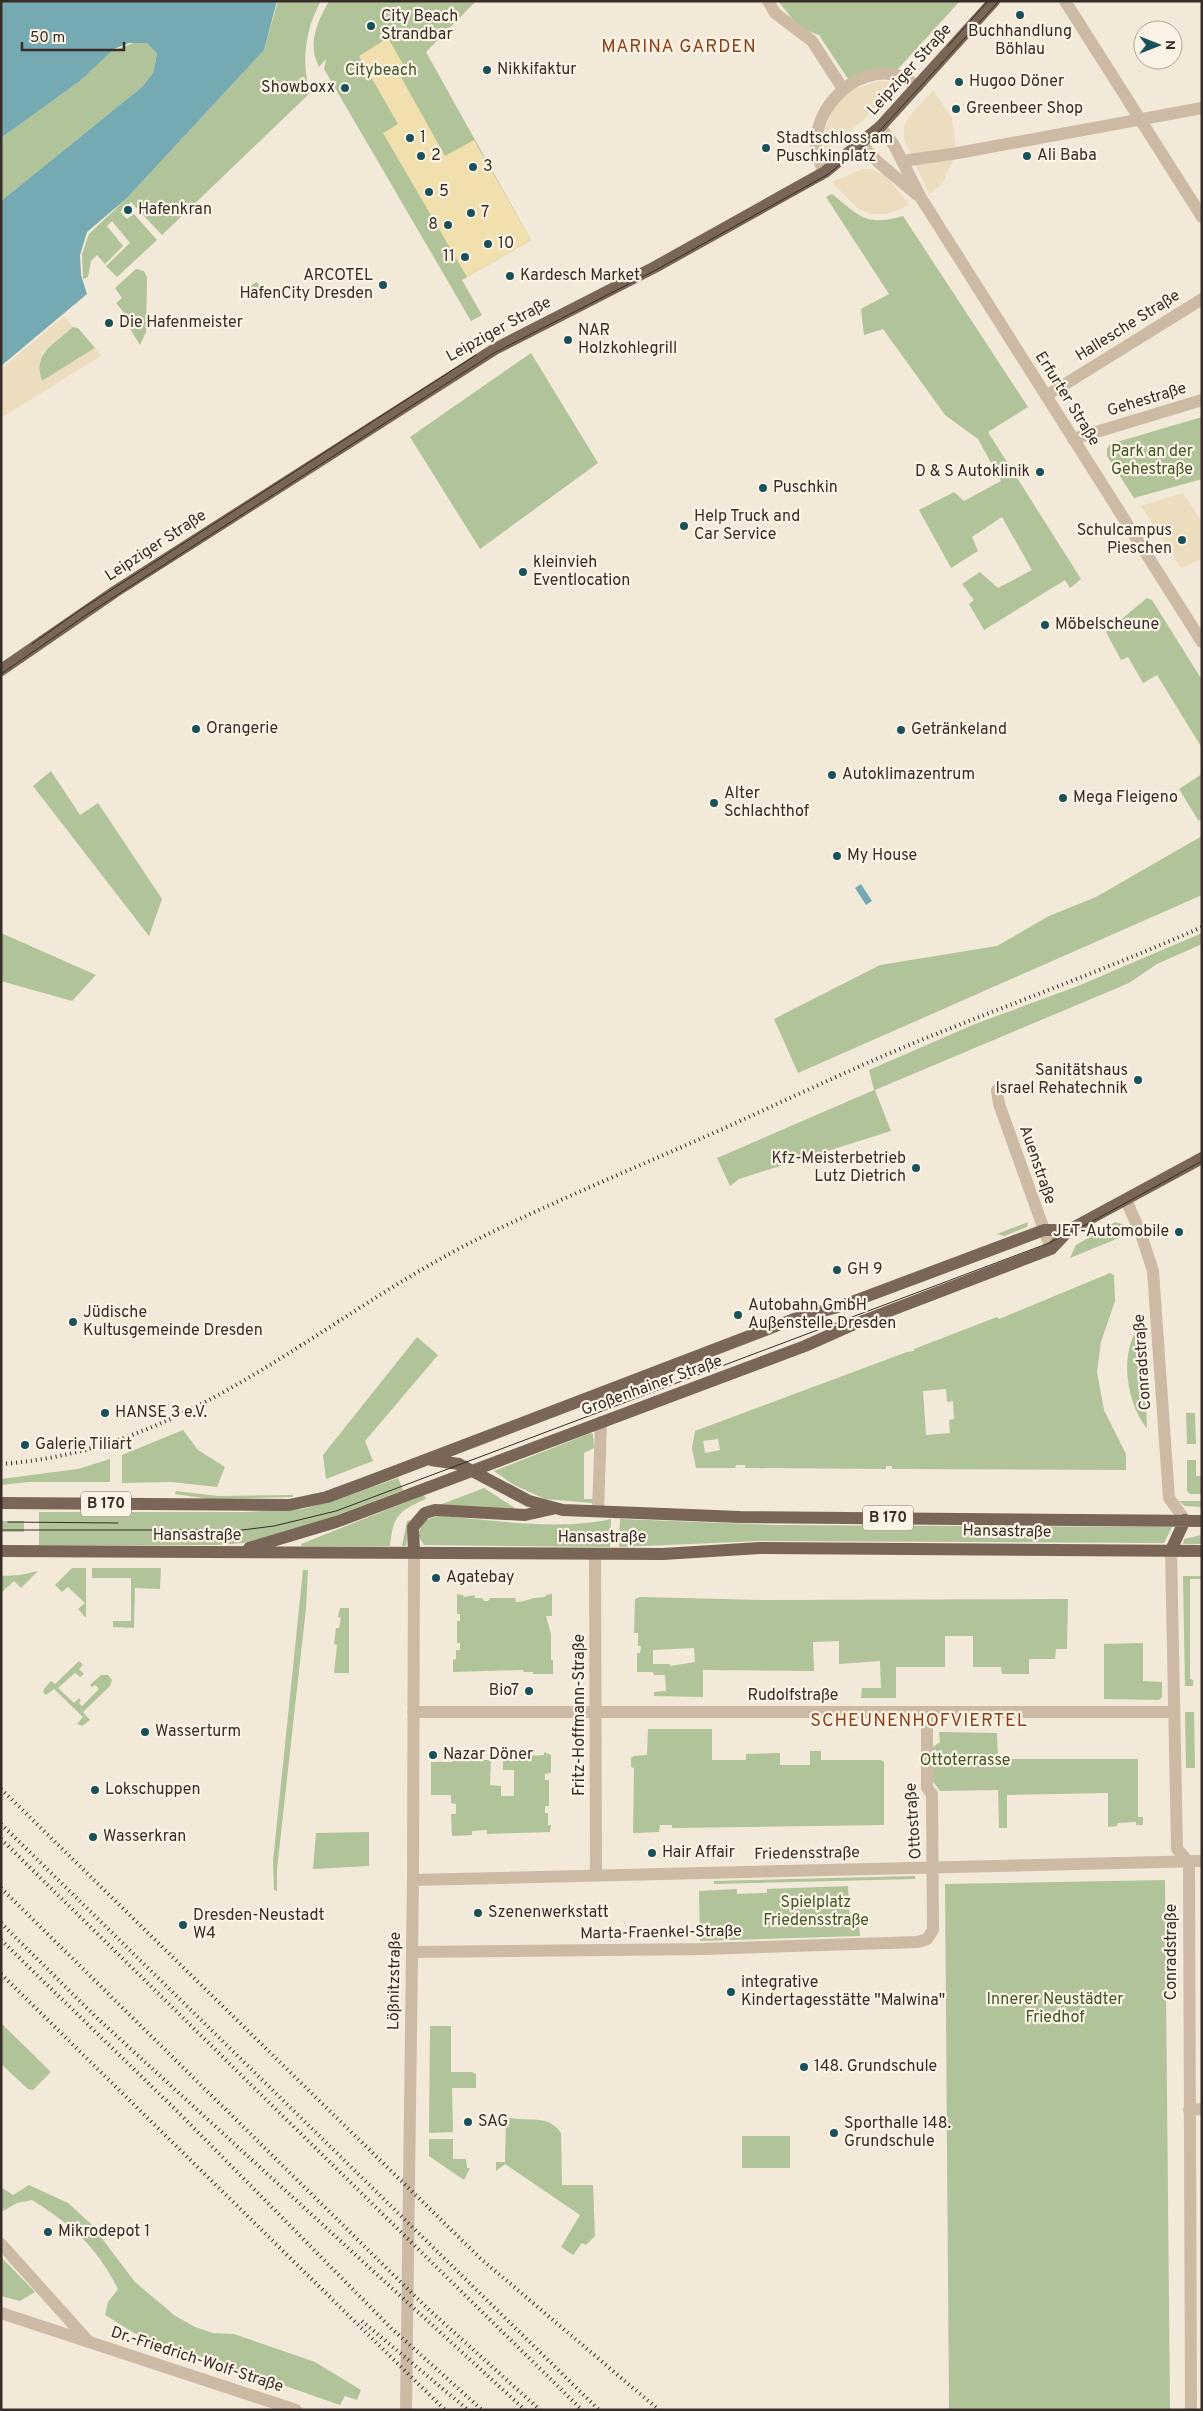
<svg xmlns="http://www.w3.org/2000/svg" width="1203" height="2411" viewBox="0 0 1203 2411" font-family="Overpass,sans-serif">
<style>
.green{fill:#b1c398;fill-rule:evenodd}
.sand{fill:#f1e0ad}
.plaza{fill:#ecddbf}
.water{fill:#76aab2}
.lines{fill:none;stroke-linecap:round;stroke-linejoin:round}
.minor{stroke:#ccbaa4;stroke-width:12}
.major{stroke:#7a6656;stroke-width:12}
.tram{stroke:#372d26;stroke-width:1}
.rail{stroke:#372d26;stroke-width:4;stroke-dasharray:1 4;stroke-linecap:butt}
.poi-dot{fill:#19515b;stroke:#fbf3e6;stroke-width:2}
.labels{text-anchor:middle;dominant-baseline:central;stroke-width:4.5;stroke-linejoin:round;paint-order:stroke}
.shield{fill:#fbf3e6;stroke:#726860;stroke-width:1}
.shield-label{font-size:15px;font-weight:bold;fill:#372d26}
.poi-label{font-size:16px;fill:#372d26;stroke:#fbf3e6;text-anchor:start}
.street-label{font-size:16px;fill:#372d26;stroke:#fbf3e6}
.park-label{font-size:16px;fill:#415728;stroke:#fbf3e6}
.neighbourhood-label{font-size:18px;letter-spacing:1px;fill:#8c4019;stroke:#fbf3e6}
</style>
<rect width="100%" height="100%" fill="#f3e9d9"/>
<path class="green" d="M278,1H321C305,29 301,62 310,93L162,235L131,202L120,212L127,219L134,214L157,240L117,277L106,266L130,243L112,221L107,226L123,246L105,264L97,255L91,261L88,277L83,279L82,254L89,234L127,198L264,50Z
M329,1H476L426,52L531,240L462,280L482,315L471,321L324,69L326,59L319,67C307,43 317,23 329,1Z
M778,1H960L898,69L870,70L848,79L819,35L800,28Z
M136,42L147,43L157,54L153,73L142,87L1,201V138L80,81L110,52Z
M832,194C860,216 865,227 903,216L1028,407L988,432L1081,579L1070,588L1065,580L984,630L969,604L974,600L962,584L980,572L998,588L1032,570L1002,517L972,537L978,551L951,568L919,510L954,492L964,501L1001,481L978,439L945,415L883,329L864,335L861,309L889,294L826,197Z
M136,269L144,271L147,277L146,332L140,345L130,329L134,325L116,303L122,298L115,288Z
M257,282L263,291L250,299L244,290Z
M73,327L78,328L95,348L42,381C31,354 56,342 73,327Z
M531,353L598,463L480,549L410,437Z
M1202,417V479L1134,498L1107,456V449L1110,444Z
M1147,598L1152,600L1202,680V748L1157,675L1143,683L1128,657L1121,660L1106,632Z
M51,771L80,815L98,803L162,899L149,936L33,786Z
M1202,774V821L1198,820L1179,789Z
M1202,836V895L798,1073L774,1019L880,965L997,946L1049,916L1096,897Z
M1,933L96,975L72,1001L1,981Z
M1202,933V944L1157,964L1129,983L875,1090L891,1131L739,1179L730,1186L717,1158L874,1090L869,1070L975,1024L1078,986Z
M1028,1222L1027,1227L1004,1236L997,1234Z
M1115,1222L1125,1225L1131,1233L1070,1258L1076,1245Z
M1110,1273L1114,1275L1115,1301L1101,1342L1097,1372L1104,1410L1126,1454V1470L892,1469V1466H886V1469L745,1468V1465H736L735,1468H696L692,1448L695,1431L907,1352L914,1351V1349L997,1317L999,1319ZM946,1389L947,1402L953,1401L954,1419L949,1420L950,1433L926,1435L923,1391ZM718,1439L720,1450L705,1453L703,1441Z
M1143,1320L1147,1429C1125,1400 1118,1350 1143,1320Z
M417,1337L438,1355L365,1441L373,1461L326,1479L323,1455Z
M1186,1413H1195L1196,1444H1187Z
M183,1430L198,1450L225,1467L217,1487L171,1482L122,1483V1455Z
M591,1433L593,1434L594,1448L584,1453V1499H593V1503L545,1499L514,1485L494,1471Z
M110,1459V1482H28L1,1485V1479L78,1469Z
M1187,1460H1196V1476H1202V1494H1190L1187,1491Z
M398,1478L403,1490L303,1528L257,1542L217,1545H39V1512H244L303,1509L342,1498Z
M484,1488L515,1508L513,1510L437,1506Z
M176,1491L218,1496L293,1495V1497L210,1499L175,1494Z
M424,1495L426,1499C399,1511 393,1515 390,1546H302L301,1544Z
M1179,1501H1202V1507L1185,1506Z
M441,1516C494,1520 558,1531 611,1519L610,1547L424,1545L419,1537C419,1523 428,1517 441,1516Z
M620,1519L777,1525L1172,1527L1164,1543L760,1541L619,1547Z
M410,1520L406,1546H402L407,1521Z
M1,1521H24V1532H1Z
M1202,1535V1544H1183L1184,1539Z
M72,1568H86V1618L78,1609L85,1603L68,1587L62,1592L55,1585Z
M92,1568H161L160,1589L135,1588L134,1628L113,1627V1621H131V1578H92Z
M303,1570H308L306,1608L277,1869V1891L274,1890L273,1861Z
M38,1571L21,1588L14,1581L1,1593V1576L20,1575Z
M1183,1576H1202V1579H1190V1679L1193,1680V1686H1185Z
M457,1594L463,1595L464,1597L474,1595L475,1598H482L484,1601H488L490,1598H515L516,1602C524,1602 534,1597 545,1597L546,1595L552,1594V1616H546L551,1634V1660H553V1674H533V1672H524L523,1670L453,1672V1660L456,1659V1650H460V1643H457V1621H460V1614H457Z
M640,1597L762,1600L1068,1599L1067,1649H1056L1055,1659H1029V1674H1002L1001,1667H973V1636H945V1667H896V1698H861L862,1688H881L880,1661L839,1664V1641L813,1642L814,1671L703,1670V1697L654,1696V1692L666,1691L665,1675H654L653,1672H637V1653H640L641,1646H638V1633H634L635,1599ZM694,1648L695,1662L670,1666V1664H653V1650Z
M340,1608H349V1673H334L337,1645L334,1644L336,1628H339L341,1618L338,1617Z
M1143,1643V1681L1162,1682V1697L1159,1700L1104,1699V1644Z
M79,1661L83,1665L79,1669L84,1674L80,1677L75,1673L58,1688L74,1703L79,1698L81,1701L79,1703L82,1706L99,1689L95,1685L92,1687L90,1685L101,1675H108L112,1680L110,1686L83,1712L90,1720L82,1726L77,1724L83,1717L54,1689L46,1695L43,1692L44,1689L51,1681L55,1684Z
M1185,1712H1194L1195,1768H1186Z
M648,1729H712V1760H746V1754L780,1753V1765H810V1751H821V1760H881L884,1762V1825L672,1828V1825H660L659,1832L633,1833L634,1768L631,1767V1758L634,1756L647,1755Z
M939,1732L997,1733L998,1759H1138V1817H1143V1825H1136V1822L1118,1823L1117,1826L1108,1827V1793L1007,1795V1828H999L998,1790L940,1791L932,1780V1748L940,1742Z
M544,1752L551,1755V1773L545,1774V1780H549V1806H545V1813H548V1825H551L550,1832L487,1834V1830L472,1831V1835L452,1836L451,1814H456V1804L451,1803V1795H431V1762H452L454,1755L481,1756L482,1760H491L490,1785L501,1786V1796H514V1770H503V1758L524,1760L525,1756L544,1755Z
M369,1832V1866L313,1869L316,1833Z
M915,1876V1879L714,1884V1881Z
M1165,1880L1170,2410H949L945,1884Z
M848,1886L850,1925H859L860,1936L700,1941L699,1891L737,1889V1894L767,1893V1889Z
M1,2023L51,2072L33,2090L28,2089L1,2064Z
M430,2026H451V2072H472L476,2074V2088H452L453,2132L429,2133Z
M506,2117C525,2123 548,2113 561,2133L562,2185H593L595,2236L586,2245L582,2243L573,2255L561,2247L580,2215L505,2164L496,2171V2162H505Z
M742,2136H790V2168H742Z
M429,2139H453V2159H466L467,2168H470L464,2180L429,2156Z
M29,2185L68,2203L91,2224L135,2282L174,2315L195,2327L213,2333L234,2334L315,2362L361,2390L357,2400L345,2396L340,2405L134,2333L105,2315L108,2302L118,2289C97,2247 72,2225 32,2200L17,2203L3,2211L1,2209V2187L13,2195Z
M1,2257L35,2292L20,2301L1,2296Z"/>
<path class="sand" d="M388,38L408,73L401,77L445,156L474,140L531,240L467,277L383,133L398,124L359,56Z"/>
<path class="plaza" d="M879,81L898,82L863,120L824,153V132L831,113L840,100L852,90Z
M933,90L952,118L956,149L911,155L904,139V126L909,117Z
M955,156L942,184L929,194L914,162Z
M863,169H871L885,175L910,205L887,214H872L858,209L832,182Z
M64,316L73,327L42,353L39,369L42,381L95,348L101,356L1,418V369Z
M1183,493L1202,522V558L1181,568L1141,506Z"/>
<path class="water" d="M1,1H277L264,50L127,198L87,232L80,255L81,275L87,294L1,366V201L142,87L153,73L157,54L147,43H129L114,49L80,81L1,138Z
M861,884L872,901L866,905L855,888Z"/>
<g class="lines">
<path class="minor" d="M768,1L775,13L812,41L843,89
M1065,1L1202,217
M880,127L894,145L921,198L1202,642
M861,144L878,162L917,195
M903,161L958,153L1202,108
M825,172C790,120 868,42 917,87
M1046,396L1202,299
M1073,439L1202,400
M997,1090L999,1104L1051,1249
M1126,1200L1141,1234L1153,1271L1169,1498L1185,1520
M598,1511L601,1422
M1171,1550L1177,1849L1189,1862L1191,2410
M595,1554L596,1875
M413,1712H1173
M413,1880L1202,1861
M412,1952L703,1949L918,1942L927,1939L933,1930L932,1794L927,1788V1713
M1189,2110L1202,2109
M1,2244L89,2342
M1,2313L296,2410
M406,2410L413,1880L414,1553"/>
<path class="major" d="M1,670L116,591L495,349L655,267L825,172L880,127L994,1
M431,1460L459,1464L529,1501L563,1510L740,1517L1202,1521
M1,1503L289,1505L327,1497L365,1483L794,1319L841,1306L1044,1230H1069
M249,1548L336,1522L805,1346L850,1326L1051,1249L1069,1230L1202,1158
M1171,1550L1185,1520
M1,1551L663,1554L760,1548L1202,1551
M414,1553L413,1527L425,1513L435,1510L525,1515L552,1509"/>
<path class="tram" d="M948,46L988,1
M32,644L83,608L476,355
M1,674L89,613L494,353L656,270L827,175L873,138L999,1
M8,1522L118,1523
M1,1530H242L274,1526L336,1511L1049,1243L1091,1222L1202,1161"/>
<path class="rail" d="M1,1464C196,1450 322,1314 488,1234C564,1197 642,1165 718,1131C789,1099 859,1065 931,1036C1021,1000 1112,967 1202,927
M1,1789L480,2258L659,2410
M1,1824L599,2410
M1,1839L582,2410
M1,1888L426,2307L540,2410
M1,1923L97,2018L525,2410
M1,1940L179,2113L391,2328L482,2410
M1,1974L445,2410
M362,2321L468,2410"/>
</g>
<g class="poi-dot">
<circle cx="1020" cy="15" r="5"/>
<circle cx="371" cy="26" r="5"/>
<circle cx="487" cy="70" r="5"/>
<circle cx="959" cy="82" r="5"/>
<circle cx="345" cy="88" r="5"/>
<circle cx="956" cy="109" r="5"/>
<circle cx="410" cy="138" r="5"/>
<circle cx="766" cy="148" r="5"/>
<circle cx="421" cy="156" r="5"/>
<circle cx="1027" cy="156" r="5"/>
<circle cx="473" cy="167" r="5"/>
<circle cx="429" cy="192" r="5"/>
<circle cx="128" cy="210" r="5"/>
<circle cx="471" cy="213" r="5"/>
<circle cx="448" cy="225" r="5"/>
<circle cx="488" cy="244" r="5"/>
<circle cx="465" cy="257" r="5"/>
<circle cx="510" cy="276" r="5"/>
<circle cx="383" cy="285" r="5"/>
<circle cx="109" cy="323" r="5"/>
<circle cx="568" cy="340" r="5"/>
<circle cx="1040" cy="472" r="5"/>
<circle cx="763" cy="488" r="5"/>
<circle cx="684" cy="526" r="5"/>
<circle cx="1182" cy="540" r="5"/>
<circle cx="523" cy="572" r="5"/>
<circle cx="1045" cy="625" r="5"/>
<circle cx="196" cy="729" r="5"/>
<circle cx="901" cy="730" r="5"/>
<circle cx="832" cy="775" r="5"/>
<circle cx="1063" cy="798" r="5"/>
<circle cx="714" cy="803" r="5"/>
<circle cx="837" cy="856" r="5"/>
<circle cx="1138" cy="1080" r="5"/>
<circle cx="916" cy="1168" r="5"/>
<circle cx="1179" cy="1232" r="5"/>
<circle cx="837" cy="1270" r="5"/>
<circle cx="738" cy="1315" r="5"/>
<circle cx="73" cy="1322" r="5"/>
<circle cx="105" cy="1413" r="5"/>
<circle cx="25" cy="1445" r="5"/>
<circle cx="436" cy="1578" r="5"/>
<circle cx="529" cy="1691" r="5"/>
<circle cx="145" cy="1732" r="5"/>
<circle cx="433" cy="1755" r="5"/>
<circle cx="95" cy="1790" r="5"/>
<circle cx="93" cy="1837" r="5"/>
<circle cx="652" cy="1853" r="5"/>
<circle cx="478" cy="1913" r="5"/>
<circle cx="183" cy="1925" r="5"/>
<circle cx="731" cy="1992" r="5"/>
<circle cx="804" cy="2067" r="5"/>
<circle cx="468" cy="2122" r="5"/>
<circle cx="834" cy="2133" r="5"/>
<circle cx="48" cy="2232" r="5"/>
</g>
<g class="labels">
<g class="shield">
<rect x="81" y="1491.5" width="50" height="25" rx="4"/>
<rect x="863" y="1505.5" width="50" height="25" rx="4"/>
</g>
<g class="shield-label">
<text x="106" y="1504">B 170</text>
<text x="888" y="1518">B 170</text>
</g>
<g class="poi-label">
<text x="381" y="17">City Beach<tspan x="381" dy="18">Strandbar</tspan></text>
<text x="1020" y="32" text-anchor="middle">Buchhandlung<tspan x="1020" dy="18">Böhlau</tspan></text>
<text x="497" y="70">Nikkifaktur</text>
<text x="969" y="82">Hugoo Döner</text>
<text x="335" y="88" text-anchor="end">Showboxx</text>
<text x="966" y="109">Greenbeer Shop</text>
<text x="420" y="138">1</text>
<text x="776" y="139">Stadtschloss am<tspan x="776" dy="18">Puschkinplatz</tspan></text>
<text x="431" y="156">2</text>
<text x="1037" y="156">Ali Baba</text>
<text x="483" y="167">3</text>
<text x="439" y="192">5</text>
<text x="138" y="210">Hafenkran</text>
<text x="481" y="213">7</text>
<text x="438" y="225" text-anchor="end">8</text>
<text x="498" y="244">10</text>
<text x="455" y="257" text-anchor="end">11</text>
<text x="373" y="276" text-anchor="end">ARCOTEL<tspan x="373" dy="18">HafenCity Dresden</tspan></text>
<text x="520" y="276">Kardesch Market</text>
<text x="119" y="323">Die Hafenmeister</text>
<text x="578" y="331">NAR<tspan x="578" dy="18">Holzkohlegrill</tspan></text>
<text x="1030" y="472" text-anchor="end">D &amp; S Autoklinik</text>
<text x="773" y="488">Puschkin</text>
<text x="694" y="517">Help Truck and<tspan x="694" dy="18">Car Service</tspan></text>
<text x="1172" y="531" text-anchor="end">Schulcampus<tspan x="1172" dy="18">Pieschen</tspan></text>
<text x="533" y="563">kleinvieh<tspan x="533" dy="18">Eventlocation</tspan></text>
<text x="1055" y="625">Möbelscheune</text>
<text x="206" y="729">Orangerie</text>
<text x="911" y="730">Getränkeland</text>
<text x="842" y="775">Autoklimazentrum</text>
<text x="724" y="794">Alter<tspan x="724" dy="18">Schlachthof</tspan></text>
<text x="1073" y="798">Mega Fleigeno</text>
<text x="847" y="856">My House</text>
<text x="1128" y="1071" text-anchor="end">Sanitätshaus<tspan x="1128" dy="18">Israel Rehatechnik</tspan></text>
<text x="906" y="1159" text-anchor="end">Kfz-Meisterbetrieb<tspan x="906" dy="18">Lutz Dietrich</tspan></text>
<text x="1169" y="1232" text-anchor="end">JET-Automobile</text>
<text x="847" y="1270">GH 9</text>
<text x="748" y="1306">Autobahn GmbH<tspan x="748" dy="18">Außenstelle Dresden</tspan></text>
<text x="83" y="1313">Jüdische<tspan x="83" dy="18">Kultusgemeinde Dresden</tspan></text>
<text x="115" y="1413">HANSE 3 e.V.</text>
<text x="35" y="1445">Galerie Tiliart</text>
<text x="446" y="1578">Agatebay</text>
<text x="519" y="1691" text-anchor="end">Bio7</text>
<text x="155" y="1732">Wasserturm</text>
<text x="443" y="1755">Nazar Döner</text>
<text x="105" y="1790">Lokschuppen</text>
<text x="103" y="1837">Wasserkran</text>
<text x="662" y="1853">Hair Affair</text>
<text x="488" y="1913">Szenenwerkstatt</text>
<text x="193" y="1916">Dresden-Neustadt<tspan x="193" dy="18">W4</tspan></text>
<text x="741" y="1983">integrative<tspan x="741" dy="18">Kindertagesstätte "Malwina"</tspan></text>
<text x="814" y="2067">148. Grundschule</text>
<text x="478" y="2122">SAG</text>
<text x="844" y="2124">Sporthalle 148.<tspan x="844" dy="18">Grundschule</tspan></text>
<text x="58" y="2232">Mikrodepot 1</text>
</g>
<g class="street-label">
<text transform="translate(910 70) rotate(-48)">Leipziger Straße</text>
<text transform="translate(1128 326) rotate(-32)">Hallesche Straße</text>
<text transform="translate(499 330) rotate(-29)">Leipziger Straße</text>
<text transform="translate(1067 399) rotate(58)">Erfurter Straße</text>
<text transform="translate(1147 400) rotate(-17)">Gehestraße</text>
<text transform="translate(156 546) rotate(-33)">Leipziger Straße</text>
<text transform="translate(1037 1165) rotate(71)">Auenstraße</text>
<text transform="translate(1143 1362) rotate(-94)">Conradstraße</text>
<text transform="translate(652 1386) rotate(-20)">Großenhainer Straße</text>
<text transform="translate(1007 1532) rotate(1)">Hansastraße</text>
<text x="197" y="1536">Hansastraße</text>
<text x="602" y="1538">Hansastraße</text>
<text x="793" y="1696">Rudolfstraße</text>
<text transform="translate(580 1715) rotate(-90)">Fritz-Hoffmann-Straße</text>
<text transform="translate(914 1821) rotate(-94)">Ottostraße</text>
<text transform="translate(807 1854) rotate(-1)">Friedensstraße</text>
<text transform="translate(661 1933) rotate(-1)">Marta-Fraenkel-Straße</text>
<text transform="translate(1172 1952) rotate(-90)">Conradstraße</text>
<text transform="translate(395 1981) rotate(-89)">Lößnitzstraße</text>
<text transform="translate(197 2360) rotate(18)">Dr.-Friedrich-Wolf-Straße</text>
</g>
<g class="park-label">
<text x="381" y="71">Citybeach</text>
<text x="1152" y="452">Park an der<tspan x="1152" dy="18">Gehestraße</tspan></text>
<text x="965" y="1761">Ottoterrasse</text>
<text x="816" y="1903">Spielplatz<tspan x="816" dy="18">Friedensstraße</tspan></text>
<text x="1055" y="2000">Innerer Neustädter<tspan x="1055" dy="18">Friedhof</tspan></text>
</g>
<g class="neighbourhood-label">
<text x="679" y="47">MARINA GARDEN</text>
<text x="919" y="1721">SCHEUNENHOFVIERTEL</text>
</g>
</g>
<rect width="1203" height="2411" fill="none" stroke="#372d26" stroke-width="5"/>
<g transform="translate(1158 45) rotate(90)"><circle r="24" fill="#fbf3e6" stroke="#ada499"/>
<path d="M0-4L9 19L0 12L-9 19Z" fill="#19515b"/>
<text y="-8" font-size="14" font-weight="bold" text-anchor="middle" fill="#372d26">N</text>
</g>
<path d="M22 42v8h102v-8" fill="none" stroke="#372d26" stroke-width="2.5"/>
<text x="30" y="42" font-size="15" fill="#372d26" stroke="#fbf3e6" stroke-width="4" paint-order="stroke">50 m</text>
</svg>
